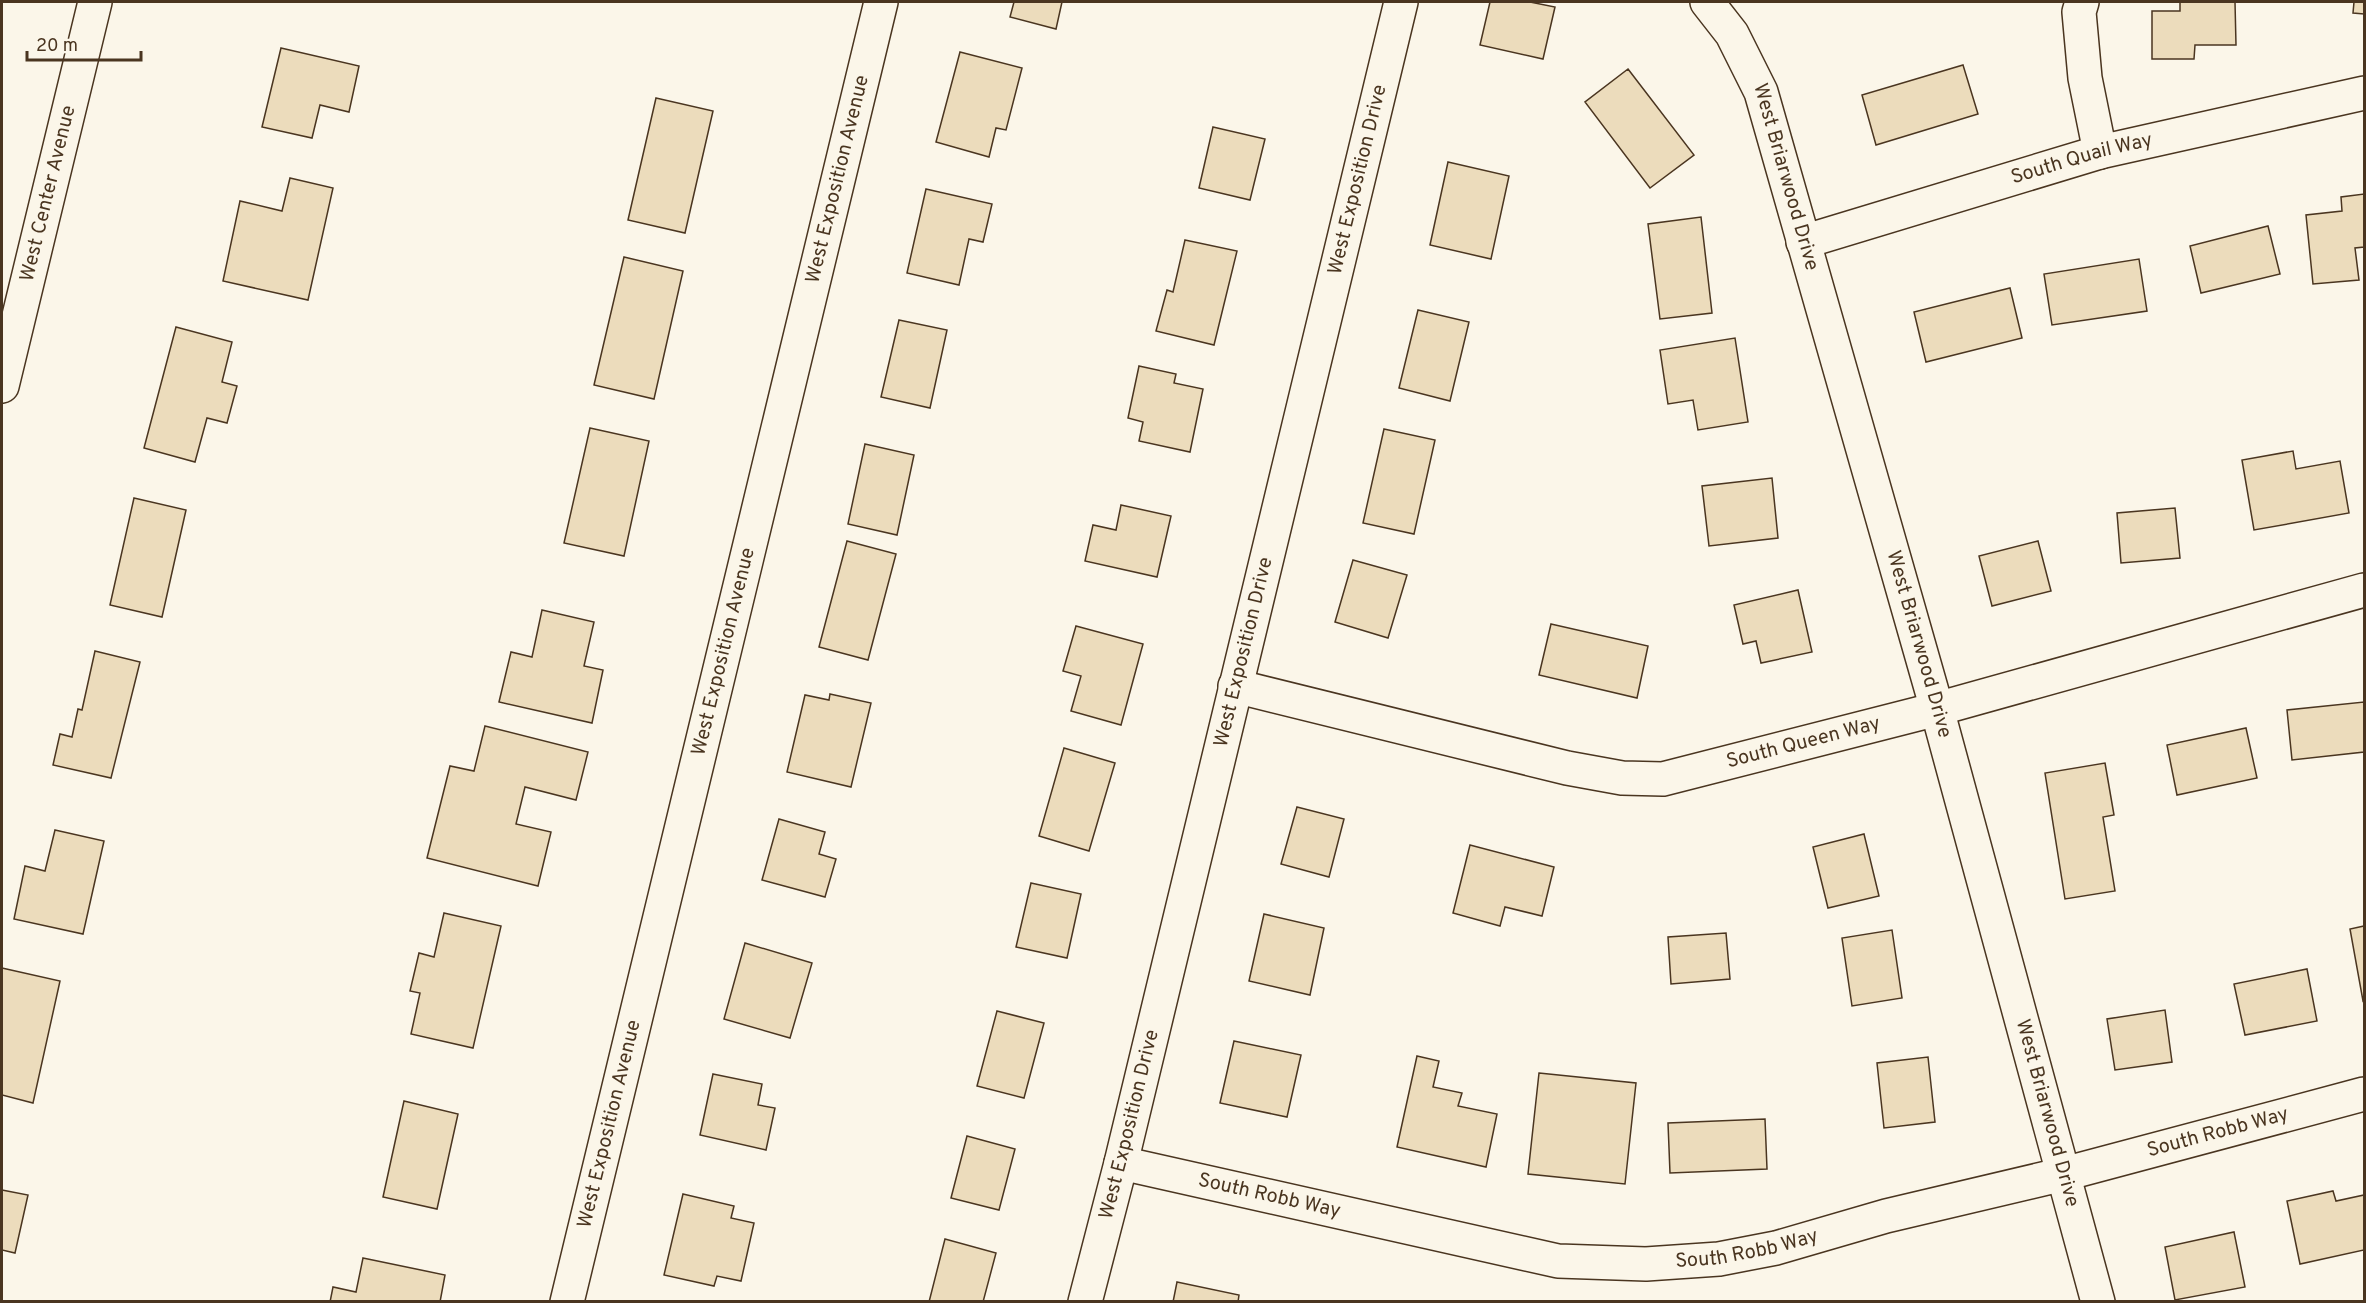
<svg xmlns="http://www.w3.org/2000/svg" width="2366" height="1303" viewBox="0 0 2366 1303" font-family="Overpass,sans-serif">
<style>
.building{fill:#ecdcbc;stroke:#4a3520;stroke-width:1.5}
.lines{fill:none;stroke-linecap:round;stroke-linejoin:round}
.minor-casing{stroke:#4a3520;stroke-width:36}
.minor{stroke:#fbf6e9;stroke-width:33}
.labels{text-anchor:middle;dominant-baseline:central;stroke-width:4.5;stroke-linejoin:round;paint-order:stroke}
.street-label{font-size:20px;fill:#4a3520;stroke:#fbf6e9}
</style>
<rect width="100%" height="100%" fill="#fbf6e9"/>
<path class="building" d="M1014,2H1062L1056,29L1010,17Z
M1490,2H1530L1555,7L1543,59L1480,45Z
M2180,2H2235L2236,45H2195L2194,59H2152V11H2180Z
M2354,2H2364V14L2353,13Z
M281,48L359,66L349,112L320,105L312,138L262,127Z
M960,52L1022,68L1006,130L996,128L989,157L936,142Z
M1963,65L1978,114L1876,145L1862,95Z
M1628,69L1694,155L1650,188L1585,102Z
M656,98L713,111L685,233L628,220Z
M1213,127L1265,139L1250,200L1199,188Z
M1448,162L1509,176L1491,259L1430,245Z
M290,178L333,188L308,300L223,281L240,201L282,211Z
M926,189L992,204L983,242L969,239L959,285L907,273Z
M2364,194V247L2355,248L2359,280L2313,284L2306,215L2342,211L2341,197Z
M1701,217L1712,313L1660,319L1648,224Z
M2268,226L2280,274L2201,293L2190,246Z
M1185,240L1237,251L1214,345L1156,331L1167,290L1173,292Z
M624,257L683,271L654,399L594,385Z
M2139,259L2147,311L2052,325L2044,274Z
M2010,288L2022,338L1926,362L1914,312Z
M1418,310L1469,322L1450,401L1399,388Z
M899,320L947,330L930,408L881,397Z
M176,327L232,342L222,382L237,386L227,423L207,418L195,462L144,448Z
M1735,338L1748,422L1698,430L1693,400L1668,404L1660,350Z
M1139,366L1176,374L1174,383L1203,389L1190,452L1139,441L1143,422L1128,418Z
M590,428L649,441L624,556L564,543Z
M1384,429L1435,440L1414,534L1363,523Z
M865,444L914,455L897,535L848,524Z
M2293,451L2296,469L2340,461L2349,513L2254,530L2242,460Z
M1772,478L1778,538L1709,546L1702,486Z
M134,498L186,510L162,617L110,605Z
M1121,505L1171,516L1157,577L1085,561L1093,525L1116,530Z
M2175,508L2180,558L2121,563L2117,513Z
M847,541L896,554L868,660L819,647Z
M2038,541L2051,591L1992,606L1979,556Z
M1353,560L1407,575L1388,638L1335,622Z
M1798,590L1812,652L1761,663L1756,641L1743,644L1734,605Z
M542,610L594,622L584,666L603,670L592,723L499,702L511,652L532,657Z
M1551,624L1648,646L1637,698L1539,675Z
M1076,626L1143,644L1121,725L1071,711L1081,676L1063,671Z
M95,651L140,662L111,778L53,765L60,734L72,737L78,709L82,710Z
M830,694L871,703L851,787L787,772L805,695L829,700Z
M2364,702V752L2292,760L2287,710Z
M485,726L588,752L576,800L525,787L516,824L551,832L538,886L427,858L450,766L474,771Z
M2246,728L2257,778L2177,795L2167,745Z
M1064,748L1115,763L1089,851L1039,836Z
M2105,763L2114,815L2103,817L2115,891L2065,899L2045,773Z
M1297,807L1344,819L1329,877L1281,864Z
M779,819L825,832L819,854L836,859L825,897L762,880Z
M55,830L104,841L83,934L14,919L25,866L45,871Z
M1864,834L1879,896L1828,908L1813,847Z
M1470,845L1554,867L1542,916L1505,907L1500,926L1453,913Z
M1031,883L1081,894L1067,958L1016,947Z
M444,913L501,926L473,1048L411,1034L420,993L410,991L419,953L434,957Z
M1264,914L1324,928L1310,995L1249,981Z
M2364,926V1000L2363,1001L2350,929Z
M1892,930L1902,998L1852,1006L1842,938Z
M1726,933L1730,979L1671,984L1668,937Z
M745,943L812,963L790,1038L724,1019Z
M2,968L60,981L33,1103L2,1095Z
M2307,969L2317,1021L2245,1035L2234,984Z
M2165,1010L2172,1062L2115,1070L2107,1019Z
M997,1011L1044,1023L1024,1098L977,1086Z
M1234,1041L1301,1055L1287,1117L1220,1103Z
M1417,1056L1439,1061L1433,1087L1462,1093L1458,1106L1497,1114L1486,1167L1397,1147Z
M1928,1057L1935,1122L1884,1128L1877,1063Z
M1539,1073L1636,1083L1625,1184L1528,1174Z
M713,1074L762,1084L758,1105L775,1108L766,1150L700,1135Z
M404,1101L458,1114L437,1209L383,1197Z
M1765,1119L1767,1169L1670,1173L1668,1123Z
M967,1136L1015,1149L999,1210L951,1198Z
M2,1190L28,1195L15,1253L2,1250Z
M2333,1191L2336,1201L2364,1195V1250L2300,1264L2287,1201Z
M683,1194L734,1206L731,1218L754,1223L741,1281L717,1276L714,1286L664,1275Z
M2234,1232L2245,1287L2175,1300L2165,1247Z
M945,1239L996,1253L983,1302H929Z
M363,1258L445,1275L440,1302H330L333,1287L356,1292Z
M1177,1282L1239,1295L1238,1302H1173Z"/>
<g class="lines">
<defs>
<g id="minor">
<path id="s1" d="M1707,2L1732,34L1761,92L1937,709L2098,1302"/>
<path d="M2082,2L2079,12L2085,78L2100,152"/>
<path id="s2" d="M1803,242L2100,152L2364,93"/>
<path id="s3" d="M2,386L95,2"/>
<path id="s4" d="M1235,686L1567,768L1622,778L1663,779L1937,709L2364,590"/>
<path id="s5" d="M1121,1163L1558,1261L1646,1264L1719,1259L1776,1248L1886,1216L2064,1174L2364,1094"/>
<path id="s6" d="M567,1302L881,2"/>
<path id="s7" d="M1085,1302L1121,1163L1401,2"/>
</g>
</defs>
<use href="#minor" class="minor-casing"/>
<use href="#minor" class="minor"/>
</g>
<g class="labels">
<g class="street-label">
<text stroke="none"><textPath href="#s2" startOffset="291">South Quail Way</textPath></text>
<text stroke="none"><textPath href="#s1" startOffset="194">West Briarwood Drive</textPath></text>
<text stroke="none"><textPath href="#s6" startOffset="1155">West Exposition Avenue</textPath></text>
<text stroke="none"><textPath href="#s7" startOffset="1155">West Exposition Drive</textPath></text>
<text stroke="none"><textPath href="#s3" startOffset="198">West Center Avenue</textPath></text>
<text stroke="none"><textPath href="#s1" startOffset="680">West Briarwood Drive</textPath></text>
<text stroke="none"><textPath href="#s6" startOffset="669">West Exposition Avenue</textPath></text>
<text stroke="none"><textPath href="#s7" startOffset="669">West Exposition Drive</textPath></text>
<text stroke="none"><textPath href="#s4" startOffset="584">South Queen Way</textPath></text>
<text stroke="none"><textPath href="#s1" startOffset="1166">West Briarwood Drive</textPath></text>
<text stroke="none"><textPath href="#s6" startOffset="183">West Exposition Avenue</textPath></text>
<text stroke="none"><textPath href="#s7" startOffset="183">West Exposition Drive</textPath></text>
<text stroke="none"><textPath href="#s5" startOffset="1124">South Robb Way</textPath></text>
<text stroke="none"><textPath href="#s5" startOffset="152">South Robb Way</textPath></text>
<text stroke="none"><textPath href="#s5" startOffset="638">South Robb Way</textPath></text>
</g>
</g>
<rect width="2366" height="1303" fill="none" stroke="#4a3520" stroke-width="6"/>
<path d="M27 51v9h114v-9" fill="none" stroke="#4a3520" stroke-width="3"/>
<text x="36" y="51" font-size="18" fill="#4a3520" stroke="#fbf6e9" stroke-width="4.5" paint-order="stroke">20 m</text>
</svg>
